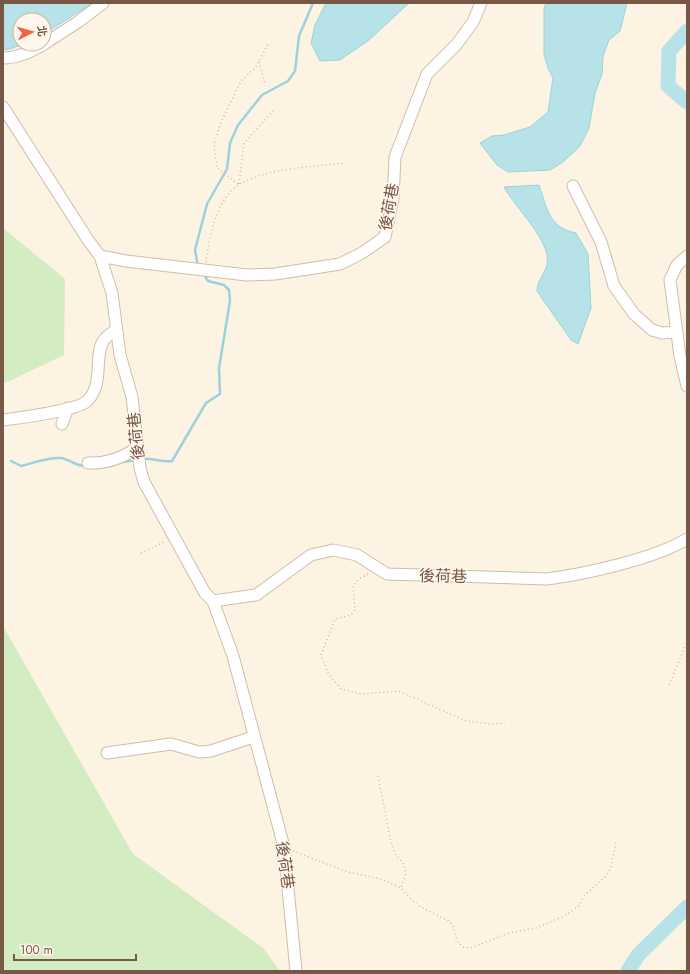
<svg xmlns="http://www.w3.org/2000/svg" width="690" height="974" viewBox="0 0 690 974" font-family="Jost,'Noto Sans TC',sans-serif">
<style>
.green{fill:#d3ecc1}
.water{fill:#b6e2e8;stroke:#9cd2db}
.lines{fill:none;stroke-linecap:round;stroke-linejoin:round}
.stream{stroke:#9cd2db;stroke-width:2.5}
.river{stroke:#b6e2e8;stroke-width:15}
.minor-casing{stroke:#d1bcab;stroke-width:13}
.path{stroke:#d9b39c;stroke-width:1.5;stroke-dasharray:1 3;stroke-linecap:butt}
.minor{stroke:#fff;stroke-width:11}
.labels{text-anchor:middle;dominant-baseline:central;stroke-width:3;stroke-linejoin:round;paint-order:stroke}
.street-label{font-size:16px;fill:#775847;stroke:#fff7eb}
</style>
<rect width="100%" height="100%" fill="#fdf3e3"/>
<path class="green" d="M3,228L65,279L64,355L3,384Z
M3,626L133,854L263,948L280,971H3Z"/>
<path class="water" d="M5,3H93L44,34V20H20V44H24L6,50L3,48V4Z
M326,3H409L369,40L340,60L320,61L311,43L315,25Z
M546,3H627L620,31L609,40L603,56L602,74L595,93L589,128L580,146L563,162L550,170L508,172L497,165L480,143L492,136L504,135L530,127L548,112L553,78L548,68L544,54V8Z
M539,185C547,208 549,228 576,233L588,254L591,308L578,344L571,340L537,291C537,281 544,275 547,265C552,241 515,208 504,187Z"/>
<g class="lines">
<path class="stream" d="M198,266L195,250L207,204L227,169L230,143L238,125L262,95L288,81L295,71L299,36L313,3
M141,459C152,457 161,463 172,461L206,403L220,394L219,368L230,301L229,290L224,285L208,281L203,273
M11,461L21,466C34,463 47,457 61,458C69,459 76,466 85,466
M122,462L137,460"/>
<path class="river" d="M687,31L669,51L668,86L687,102
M628,971L638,955L687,907"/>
<defs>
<path id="minor" d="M44,44L78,22L103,3
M3,58C18,58 31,52 44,44
M3,107L88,240L100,256L112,293L120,355L132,397L140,468L144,482L195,575L205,593L213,601L256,595L311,555L333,550L357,555L387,574L547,579C585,574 654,559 687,539
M573,186L601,242L614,286L634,314L652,330L662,333L676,332
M100,256L126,261L247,275L275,274L340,264L362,253L385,237L393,199L395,157L427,74L457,44L473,22L481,3
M687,256L677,265L670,280L680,356L687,386
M3,420C19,418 78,410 87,401C105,384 93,354 104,340C107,336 112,333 116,330
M62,424L68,408
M88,463C106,464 122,458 137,448
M213,601L233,656L284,847L296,971
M107,753L171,744L199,752L211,751L253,737"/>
</defs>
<use href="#minor" class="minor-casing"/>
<path class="path" d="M259,62L265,83
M238,184L217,168L214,144L222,120L241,81L256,67L268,44
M239,184L244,143L274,110
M206,262C209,240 215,209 230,192C252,168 313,167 345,163
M141,553L166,541
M368,574L359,579L353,586L355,610L351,615L335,619L321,655L328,673L341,689L362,694L399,691L466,721L493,724L505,723
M669,685L687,642
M378,776L390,838L395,854L404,864L406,873L401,888
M293,851L348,872L381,879L401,888L417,905L449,921L453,926L457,941L463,947L470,948L509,933L536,928L564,916L579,906L584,896L607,875L611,867L616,842"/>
<use href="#minor" class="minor"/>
</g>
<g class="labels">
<g class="street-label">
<text transform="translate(389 207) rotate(-80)">後荷巷</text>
<text transform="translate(136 436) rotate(-96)">後荷巷</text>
<text transform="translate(443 576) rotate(1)">後荷巷</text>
<text transform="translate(285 865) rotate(82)">後荷巷</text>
</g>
</g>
<rect width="690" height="974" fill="none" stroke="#775847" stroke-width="8"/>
<g transform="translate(32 32) rotate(84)"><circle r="19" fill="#fff7eb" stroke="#c9b7a9"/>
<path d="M0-3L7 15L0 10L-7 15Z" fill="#ee6541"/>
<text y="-6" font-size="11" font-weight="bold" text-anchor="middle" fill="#775847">北</text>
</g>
<path d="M14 954v6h122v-6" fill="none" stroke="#775847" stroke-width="2"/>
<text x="20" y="954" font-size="12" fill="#775847" stroke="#fff7eb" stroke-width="3" paint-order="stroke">100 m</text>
</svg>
